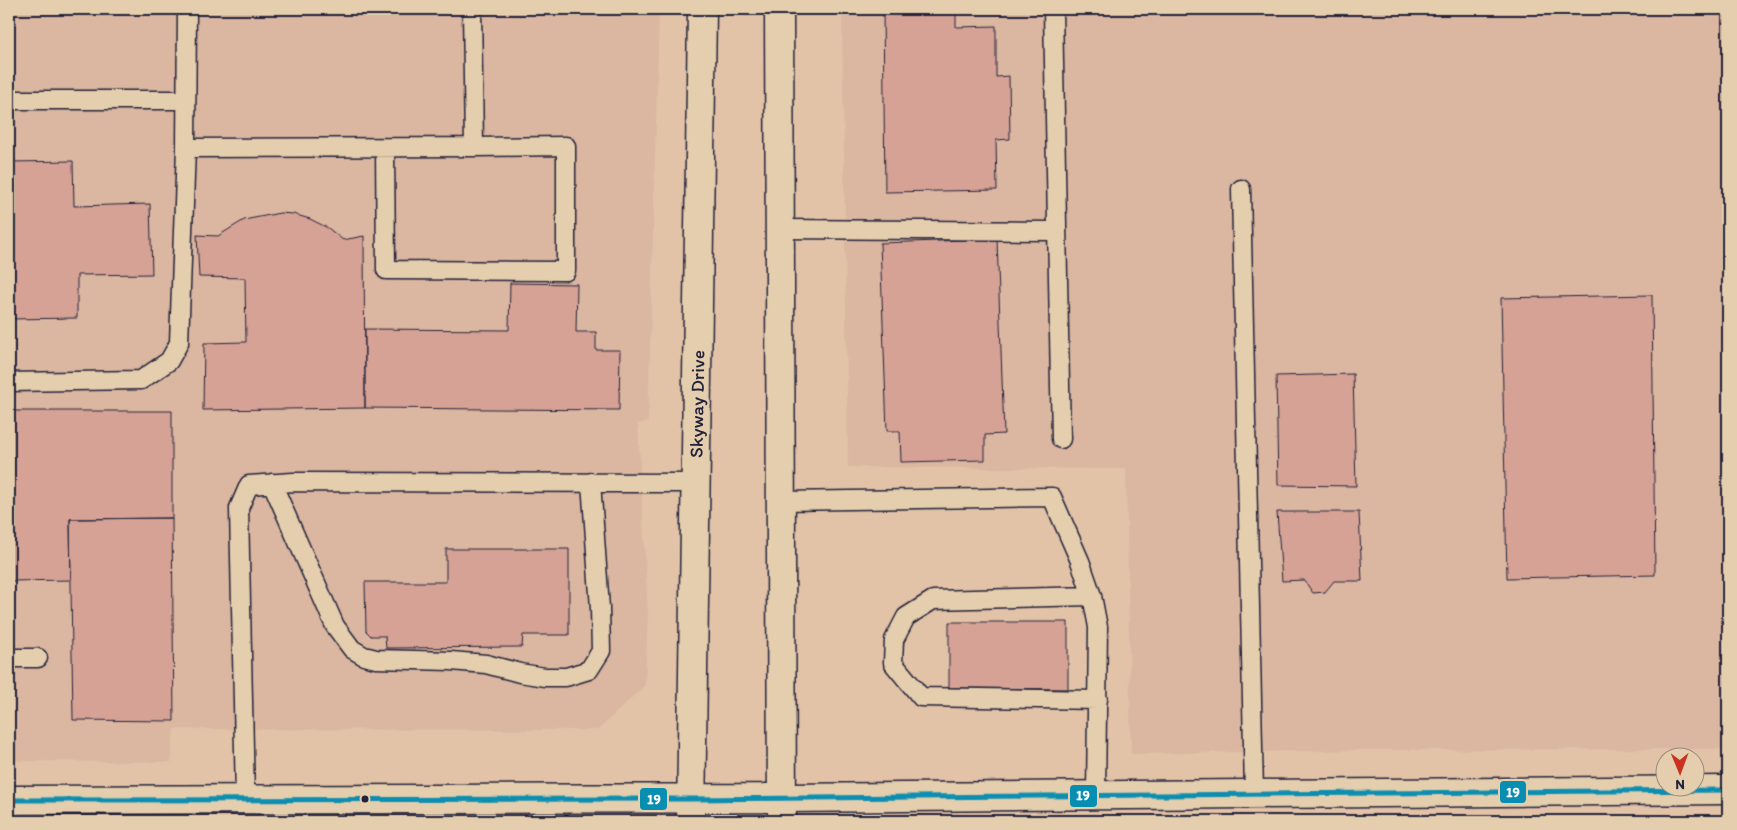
<svg xmlns="http://www.w3.org/2000/svg" width="1737" height="830" viewBox="0 0 1737 830" font-family="Itim,sans-serif">
<style>
.built{fill:#dbb6a0}
.building{fill:#d6a295;stroke:#22223b}
.lines{fill:none;stroke-linecap:round;stroke-linejoin:round}
.service-casing{stroke:#22223b;stroke-width:21}
.tertiary-casing{stroke:#22223b;stroke-width:31}
.secondary-casing{stroke:#22223b;stroke-width:31}
.service{stroke:#e4cead;stroke-width:18}
.tertiary{stroke:#e4cead;stroke-width:28}
.secondary{stroke:#e4cead;stroke-width:28}
.bus-1-casing{stroke:#e4cead;stroke-width:9}
.bus-1{stroke:#078eb1;stroke-width:5}
.bus-dot{fill:#22223b;stroke:#e4cead;stroke-width:2}
.labels{text-anchor:middle;dominant-baseline:central;stroke-width:4;stroke-linejoin:round;paint-order:stroke}
.street-label{font-size:19px;fill:#22223b;stroke:#e4cead}
.line-badge{stroke:#e4cead;stroke-width:2}
.badge-label{font-size:14px;text-anchor:middle;font-weight:bold;fill:#fff}
</style>
<rect width="100%" height="100%" fill="#e3c3a8"/>
<filter id="ink" filterUnits="userSpaceOnUse"><feTurbulence type="fractalNoise" baseFrequency=".02" numOctaves="2"/><feDisplacementMap in="SourceGraphic" scale="10" xChannelSelector="R" yChannelSelector="G"/><feConvolveMatrix kernelMatrix="1 2 1 2 8 2 1 2 1" color-interpolation-filters="sRGB"/></filter>
<g filter="url(#ink)">
<path class="built" d="M9,9H659L648,422L638,424L648,613L645,685L598,730L174,729L171,762L9,761Z
M842,9H1728V749L1369,750L1131,754L1126,469L848,467Z"/>
<path class="building" d="M883,9H956V27L996,26V77L1009,76L1010,139L996,140L997,190L885,192Z
M73,161L74,206L150,204L152,274L77,275V318L9,319V162Z
M280,213L293,214L310,219L328,228L343,240L364,236L365,408L203,410L204,343L246,342L245,278L199,277L197,235L218,236L244,220Z
M997,239L1004,434L985,435V460L901,462L900,431H887L880,243Z
M510,283L577,284L576,332H596V350H620L619,410L365,408V329L509,330Z
M1652,295L1655,575L1507,578L1501,298Z
M1353,374L1356,486L1278,485L1276,376Z
M9,411H172V518L70,519L71,580L9,581Z
M1277,512H1359L1362,581H1334L1325,592L1313,593L1304,580L1282,581Z
M172,518L174,721L73,720L70,519Z
M446,549H569V635H523L522,647L386,648L385,636H371L366,631L365,582H446Z
M949,622H1068V689L949,688Z"/>
<g class="lines">
<defs>
<path id="service" d="M187,9L186,148L474,147L472,9
M1053,9L1061,439
M9,100H186
M385,148L386,270L566,271V146L474,147
M1241,189L1254,794
M780,229L1057,231
M9,382L141,380L169,361L179,343L186,148
M272,483L335,626L352,649L364,656L376,659L451,661L486,664L520,673L545,677H566L589,670L601,651L600,608L591,482
M782,501L1052,497L1080,561L1092,596L1098,627L1096,795
M1092,596L933,600L906,617L894,640L893,663L921,697L1098,700
M9,658H38
M245,799L239,508L249,485L293,482L696,483"/>
<path id="tertiary" d="M783,798L1728,790"/>
<path id="secondary" d="M779,9L782,821
M9,800L783,798
M691,821L702,9"/>
</defs>
<use href="#service" class="service-casing"/>
<use href="#tertiary" class="tertiary-casing"/>
<use href="#secondary" class="secondary-casing"/>
<use href="#service" class="service"/>
<use href="#tertiary" class="tertiary"/>
<use href="#secondary" class="secondary"/>
<defs>
<path id="bus-1" d="M9,800L691,799L1728,790"/>
</defs>
<use href="#bus-1" class="bus-1-casing"/>
<use href="#bus-1" class="bus-1"/>
</g>
</g>
<circle class="bus-dot" cx="365" cy="799" r="4.5"/>
<g class="labels">
<g class="street-label">
<text transform="translate(697 404) rotate(-89)">Skyway Drive</text>
</g>
</g>
<g class="line-badge">
<rect x="1499" y="780" width="28" height="24" rx="5" fill="#078eb1"/>
<rect x="1069" y="784" width="29" height="24" rx="5" fill="#078eb1"/>
<rect x="639" y="787" width="29" height="24" rx="5" fill="#078eb1"/>
</g>
<g class="badge-label">
<text x="1513" y="797">19</text>
<text x="1083" y="800">19</text>
<text x="654" y="804">19</text>
</g>
<rect width="1737" height="830" fill="none" stroke="#e4cead" stroke-width="30"/>
<rect x="15" y="15" width="1707" height="800" fill="none" stroke="#22223b" stroke-width="2" filter="url(#ink)"/>
<g transform="translate(1680 772) rotate(179)"><circle r="24" fill="#e4cead" stroke="#96897f"/>
<path d="M0-4L9 19L0 12L-9 19Z" fill="#c8321e"/>
<text y="-8" font-size="14" font-weight="bold" text-anchor="middle" fill="#22223b">N</text>
</g>
</svg>
